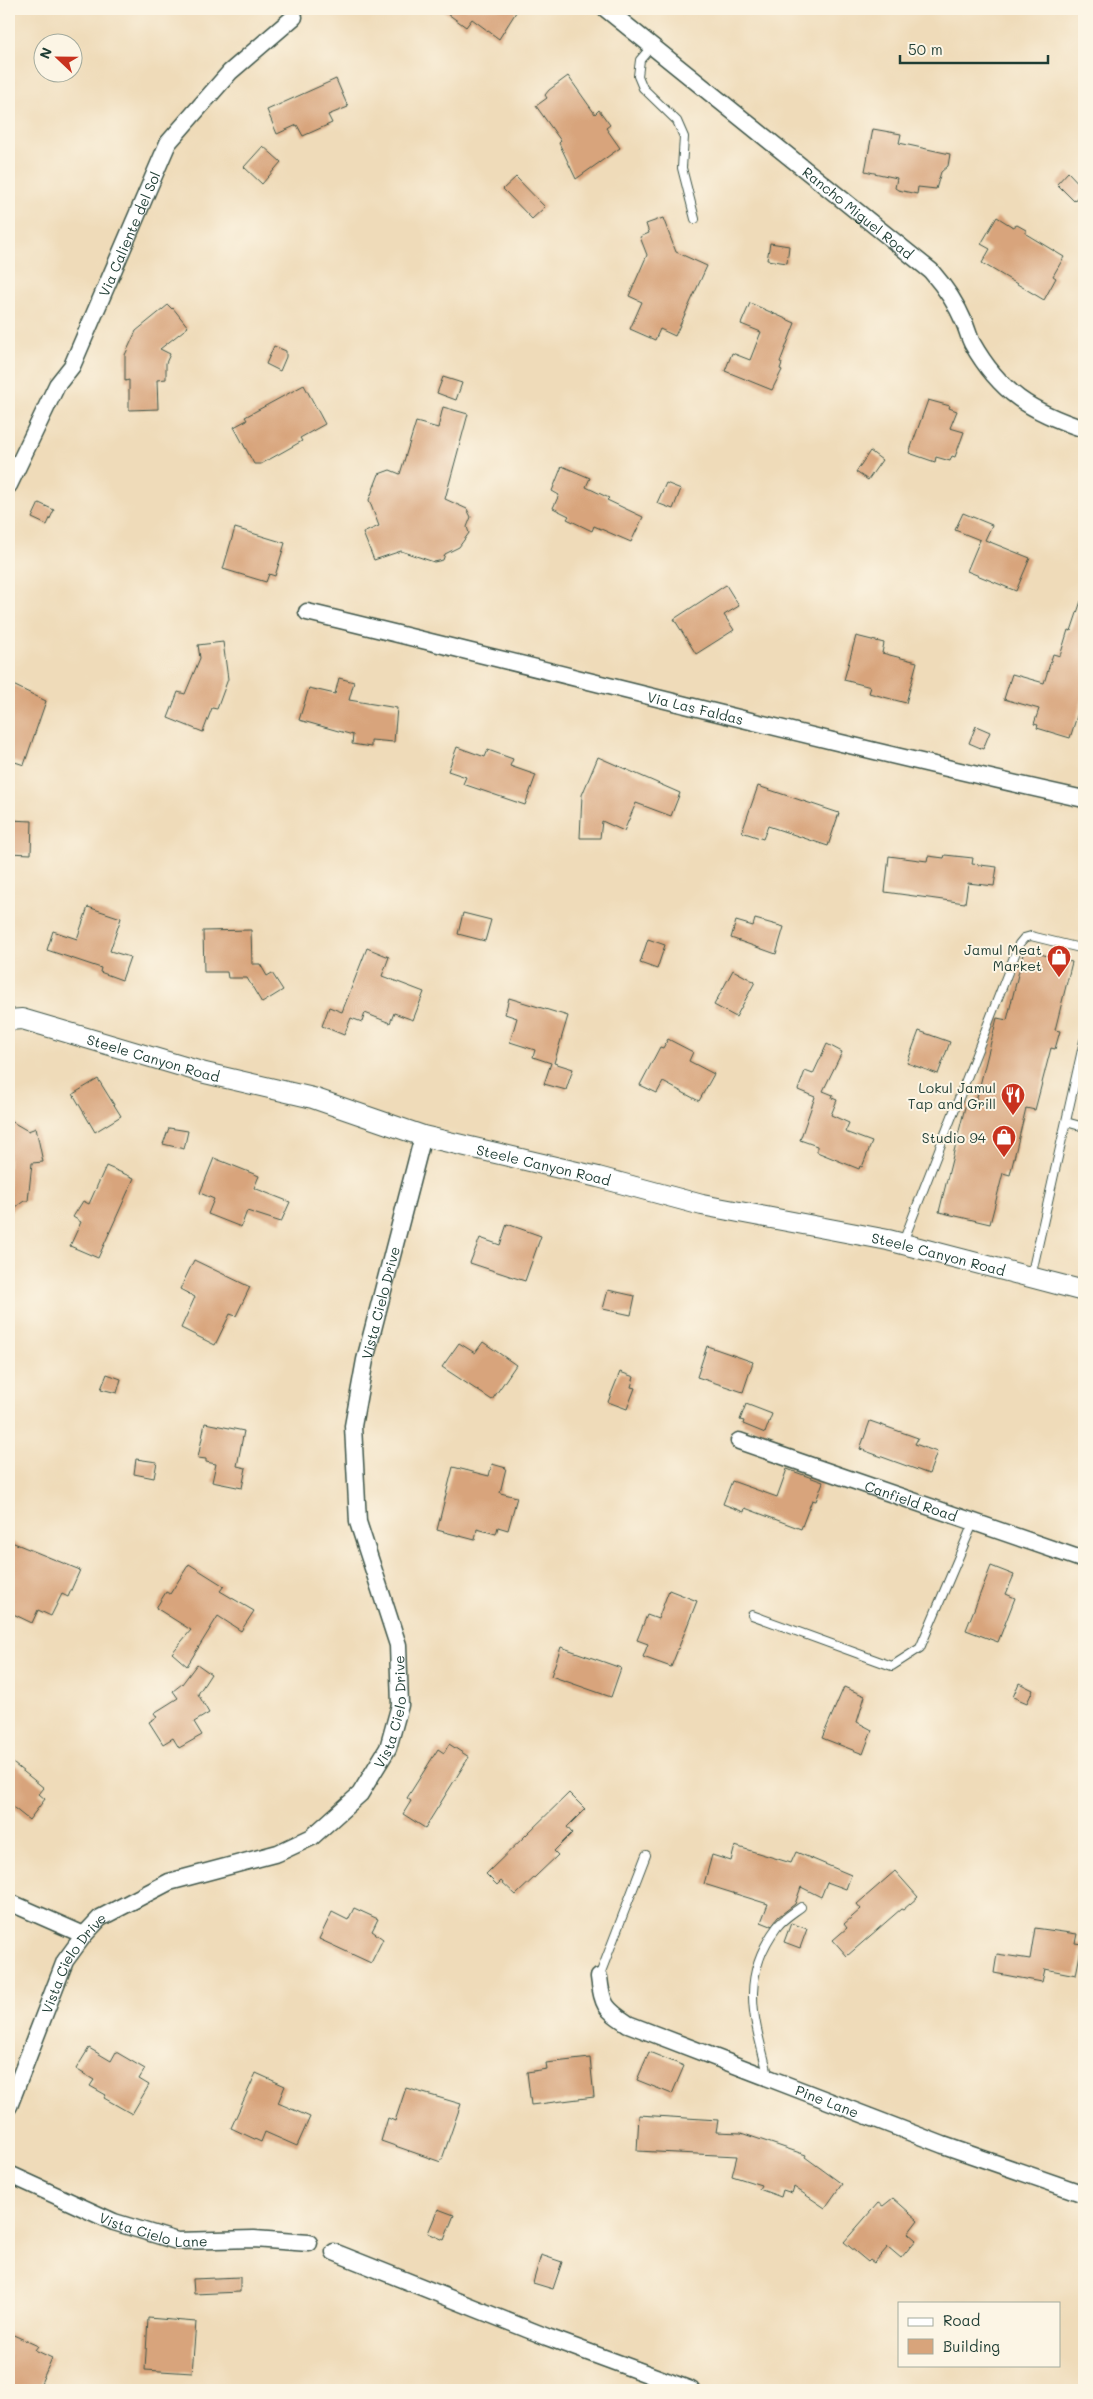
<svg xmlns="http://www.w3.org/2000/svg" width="1093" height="2399" viewBox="0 0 1093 2399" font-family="Mali,sans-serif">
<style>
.building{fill:#d8a47b}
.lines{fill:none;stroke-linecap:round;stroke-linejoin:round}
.service-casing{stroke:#3e5548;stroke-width:10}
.minor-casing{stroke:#3e5548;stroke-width:19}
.tertiary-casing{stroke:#3e5548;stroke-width:22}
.service{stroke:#fff;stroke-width:8}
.minor{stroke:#fff;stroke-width:16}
.tertiary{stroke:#fff;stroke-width:20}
.labels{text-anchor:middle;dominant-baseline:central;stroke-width:4;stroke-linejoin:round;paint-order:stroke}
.street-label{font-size:14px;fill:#1f3d34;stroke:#fcf5e5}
.poi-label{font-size:14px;fill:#1f3d34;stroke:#fcf5e5;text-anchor:end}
</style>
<rect width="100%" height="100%" fill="#fcf5e5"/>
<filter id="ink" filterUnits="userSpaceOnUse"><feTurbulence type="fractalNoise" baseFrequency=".02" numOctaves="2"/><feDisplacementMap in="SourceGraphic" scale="10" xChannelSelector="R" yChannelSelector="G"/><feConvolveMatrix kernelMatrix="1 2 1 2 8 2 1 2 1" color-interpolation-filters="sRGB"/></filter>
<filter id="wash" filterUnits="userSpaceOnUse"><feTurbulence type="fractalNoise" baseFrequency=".0096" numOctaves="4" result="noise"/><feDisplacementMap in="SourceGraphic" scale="20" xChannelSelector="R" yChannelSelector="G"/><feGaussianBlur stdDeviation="1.12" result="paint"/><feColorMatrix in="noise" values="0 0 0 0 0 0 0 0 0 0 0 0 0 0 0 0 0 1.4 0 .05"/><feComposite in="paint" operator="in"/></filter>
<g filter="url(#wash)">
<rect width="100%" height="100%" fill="#efdbb9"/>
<g id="blocks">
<path class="building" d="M441,9H518L499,39L472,19L466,27Z
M568,76L595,114L599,110L610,125L606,128L620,148L576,179L559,143L561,141L536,106L547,98L545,95L549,90Z
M336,79L348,107L328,115L332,123L303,136L297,125L277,134L267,110Z
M873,129L901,134L899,143L950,154L948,166L941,172L936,189L918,187L917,194L898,190L895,188L897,178L865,171Z
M263,146L281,162L262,184L244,167Z
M1068,172L1084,189L1074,201L1057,184Z
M516,177L545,207L532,219L503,189Z
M997,217L1013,227L1017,225L1026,230V234L1064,257L1053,276L1056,278L1044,300L982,263L990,249L981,244Z
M663,218L676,252L707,266L675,336L660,329L655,340L630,329L642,302L629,296L647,255L640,237L649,233L646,224Z
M770,243L789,246L787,263L767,260Z
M750,303L795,323L780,362L782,363L780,369L782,370L772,390L725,371L732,353L750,360L761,332L741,324Z
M168,305L172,309L173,308L188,327L160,349L170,354L166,363V379L157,380L158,409L129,410V380L125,381V355L136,331Z
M274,346L286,351V357L280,371L266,364Z
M443,377L462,383L456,400L437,393Z
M304,385L325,424L300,438L302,441L279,454L261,464H254L234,427L247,420L245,417Z
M928,400L950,406L949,408L957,411L950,428L964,432L955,457L952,456L950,461L936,457L935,462L909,453Z
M443,407L468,414L445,499L467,509L471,517L467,527L469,533L459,547L445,554L443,560L434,562L401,551L374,560L363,533L379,526L369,500L379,474L390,470L400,474L416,422L438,428Z
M870,451L882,460L868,480L856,472Z
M562,466L590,478L586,487L609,498L607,500L643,517L631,542L594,526L592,531L567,519L569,516L553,508L559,495L552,491Z
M666,483L681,489L673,509L657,503Z
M39,503L54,510L47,525L32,518Z
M963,513L992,525L985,540L1030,558L1016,591L967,571L980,540L955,530Z
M235,528L285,543L275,576L269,574L266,582L223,569Z
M726,585L739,606L724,615L734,630L696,654L674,619Z
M1081,601L1084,602V694L1070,738L1037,728L1038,725L1034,724L1039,709L1004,699L1012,674L1044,683L1053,654L1060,656L1068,630L1071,631Z
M856,636L884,643L882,653L917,662L906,703L869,693L871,687L844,680Z
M223,642L228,679L217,709L212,708L203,732L168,718L178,692L185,694L200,658L198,645Z
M339,678L354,682L349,700L397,708L394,742L371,740V747L352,744L353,735L299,720L309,688L335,694Z
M9,683L46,701L24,765L9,760Z
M976,726L990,732L983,749L969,743Z
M457,747L485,757L488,750L513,759L510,766L536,775L525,805L463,784L466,777L448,771Z
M598,757L680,793L671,816L636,803L624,831L602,821L600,838H580L582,795Z
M758,786L839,813L828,846L768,826L763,839L742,832Z
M9,820L32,821L31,854L9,853Z
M945,855L973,858L972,864L997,867L994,886L968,883L965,903L885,892L889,856L927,861L928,856L944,858Z
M88,907L121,918L110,951L130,957L122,980L100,972L101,968L47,950L53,931L77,939Z
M463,913L491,920L485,941L458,934Z
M755,919L784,927L776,954L731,938L736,921L753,926Z
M251,930L252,964H260L267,976L272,973L283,990L262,1003L247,978H228L227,972H204L203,931Z
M648,939L665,945L657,969L640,963Z
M367,948L389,957L382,976L424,992L413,1020L394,1013L390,1023L365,1013L362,1022L351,1018L344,1035L322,1026L329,1007L342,1012Z
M1024,950L1072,962L1055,1030L1060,1031L1055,1049L1051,1048L1035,1110L1026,1108L1010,1175L1003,1173L990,1224L939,1212L966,1103L975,1105L997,1018L1007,1020Z
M733,970L755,982L736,1017L714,1005Z
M509,998L568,1016L554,1063L573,1069L566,1090L544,1084L551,1063L533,1057L535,1050L510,1042L517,1018L505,1014Z
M919,1031L950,1042L938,1074L907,1063Z
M668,1039L693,1052L689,1061L714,1074L699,1101L663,1082L657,1093L640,1085L660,1047L663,1048Z
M827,1044L842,1052L823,1091L833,1095L832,1098L837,1100L831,1115L849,1123L845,1132L872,1142L862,1167L860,1166L859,1169L817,1152V1146L800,1140L815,1097L798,1090L805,1071L813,1074Z
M98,1079L121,1116L95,1132L73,1094Z
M9,1120L28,1131L36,1128L43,1162L32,1163L28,1201H24L9,1212Z
M169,1128L188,1131L184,1149L163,1144Z
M214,1158L259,1176L254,1188L290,1202L281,1222L247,1211L241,1227L208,1214L214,1199L200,1193Z
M106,1166L134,1178L98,1258L70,1246L81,1222L73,1217L83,1201L89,1204Z
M507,1224L541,1236L525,1281L470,1263L480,1238L500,1245Z
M194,1260L250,1287L236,1316L230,1314L215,1345L181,1328L195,1297L180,1289Z
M608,1290L635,1296L631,1315L603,1309Z
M483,1342L516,1365L492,1400L442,1367L459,1343L475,1353Z
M707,1346L753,1362L743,1392L697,1377Z
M620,1372L634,1377L631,1387L635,1388L627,1409L608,1402Z
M107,1374L121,1379L117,1393L101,1389Z
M746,1404L772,1414L765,1433L743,1424L744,1421L740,1420Z
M870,1421L918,1438L915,1444L937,1452L929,1474L860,1449Z
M205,1423L244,1431L237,1466L246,1468L242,1488L212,1482L216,1464L206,1462V1459L198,1458Z
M136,1459L157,1462L154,1478L134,1474Z
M492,1464L506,1468L500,1493L517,1497L508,1530L498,1527L496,1534L477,1529L475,1540L437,1530L453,1467L489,1476Z
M787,1469L823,1482L816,1501L812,1500L801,1529L745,1508L744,1512L723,1504L732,1481L777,1497Z
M9,1541L80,1570L68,1597L62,1594L51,1616L38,1610L32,1623L9,1612Z
M189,1564L224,1586L220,1591L254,1611L241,1631L218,1616L187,1666L172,1653L191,1630L156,1608L166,1592L170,1594Z
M991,1566L1014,1575L1006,1594L1015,1598L998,1642L966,1630Z
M669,1590L697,1601L671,1667L643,1657L648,1644L637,1640L647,1615L658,1619Z
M561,1647L621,1668L611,1697L551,1676Z
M197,1664L211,1674L198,1694L209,1713L194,1722L202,1735L179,1748L173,1738L163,1744L149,1722L157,1717L154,1713L178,1698L173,1691L182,1684Z
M1019,1683L1033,1690L1027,1703L1013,1697Z
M844,1687L865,1696L857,1722L872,1730L863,1754L822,1738Z
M449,1744L469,1757L425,1828L403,1814L411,1801L407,1798L438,1749L444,1753Z
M9,1760L44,1788L39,1794L45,1799L29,1820L9,1804Z
M569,1793L585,1809L567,1827L572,1833L554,1851L558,1855L516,1895L501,1881L497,1885L486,1874Z
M735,1846L791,1863L796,1852L851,1875L846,1889L827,1882L821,1897L801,1887L795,1904L778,1917L771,1926L761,1922L768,1904L704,1884L712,1855L731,1861Z
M895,1871L918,1897L903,1910L901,1909L847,1956L833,1940L847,1928L844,1924L861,1909L857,1904Z
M354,1908L378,1919L372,1931L383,1939L371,1963L319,1939L332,1912L348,1920Z
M791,1923L807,1929L800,1948L784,1942Z
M1035,1928L1077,1934L1075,1943L1082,1944L1076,1975L1045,1969L1042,1982L994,1973L997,1954L1030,1959Z
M89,2048L111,2061L116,2052L145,2069L139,2079L149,2085L132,2114L104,2098L106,2095L90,2086L94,2080L76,2069Z
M649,2052L684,2066L672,2094L637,2080Z
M590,2058L594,2097L531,2105L527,2072L547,2069L546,2063Z
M256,2073L285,2086L278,2103L310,2117L297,2146L265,2132L261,2142L231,2128Z
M406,2088L461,2104L441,2162L381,2141L388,2118L395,2121Z
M639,2115L718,2120L716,2132L741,2133L806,2155L805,2157L842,2184L825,2208L794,2187L792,2193L783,2190L781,2197L759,2189L761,2185L732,2176L737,2156L637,2151Z
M893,2198L918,2220L908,2233L916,2240L901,2258L888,2247L874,2263L870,2260L868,2262L844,2242L878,2203L883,2206Z
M438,2209L454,2215L444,2240L428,2233Z
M541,2255L562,2262L553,2289L533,2283Z
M240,2277V2292L194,2294L193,2279Z
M148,2318L196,2322L192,2373L145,2370Z
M9,2333L38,2346L35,2350L52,2358L38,2390H9Z"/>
</g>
</g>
<g filter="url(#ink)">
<use href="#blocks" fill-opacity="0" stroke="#3e5548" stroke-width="1"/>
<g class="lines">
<defs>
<path id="service" d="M652,46L640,60L638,76L643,88L677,121L684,137L682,168L695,219
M1066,1122L1084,1127
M903,1242L1019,944L1024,938L1031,936L1084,949
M1031,1277L1084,1041
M752,1615L892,1666L920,1648L974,1521
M599,1977L646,1855
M769,2078C755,2021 738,1979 777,1927C783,1919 793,1913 801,1907"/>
<g id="minor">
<path id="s1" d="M606,9L931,271C944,286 956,303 964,322C967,329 969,337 972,343C1000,393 1032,412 1084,429"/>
<path id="s2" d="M9,485L57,385L72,366L168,143L230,72L294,17"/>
<path id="s3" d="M307,612C566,674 824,742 1084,799"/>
<path id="s4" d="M739,1441L1084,1560"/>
<path d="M9,1902L84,1935"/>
<path id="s5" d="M599,1977C602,2005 605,2009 628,2024L943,2145L1084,2194"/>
<path id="s6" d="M9,2106L65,1961L84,1935L100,1918L169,1882L278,1853L312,1837L360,1794L388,1748L400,1705L398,1645L358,1522L353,1426L365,1360L423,1136"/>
<path id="s7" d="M9,2174L114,2222L177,2241L254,2239L309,2243"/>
<path d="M334,2252L547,2337L691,2390"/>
</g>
<g id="tertiary">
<path id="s8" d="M9,1020L22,1019L205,1073L313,1098L423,1136L598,1177L702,1205L888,1240L1084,1291"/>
</g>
</defs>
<use href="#service" class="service-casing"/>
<use href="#minor" class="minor-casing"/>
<use href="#tertiary" class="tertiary-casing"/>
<use href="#service" class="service"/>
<use href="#minor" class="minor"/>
<use href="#tertiary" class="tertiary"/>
</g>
</g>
<defs>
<symbol id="shop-pin" viewBox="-11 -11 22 30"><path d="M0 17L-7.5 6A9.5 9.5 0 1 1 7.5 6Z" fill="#c8321e" stroke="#fcf5e5"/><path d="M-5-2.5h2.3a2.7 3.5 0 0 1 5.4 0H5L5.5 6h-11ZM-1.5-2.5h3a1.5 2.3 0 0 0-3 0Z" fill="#fff"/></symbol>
<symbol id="restaurant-pin" viewBox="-11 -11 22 30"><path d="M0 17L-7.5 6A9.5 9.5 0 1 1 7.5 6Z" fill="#c8321e" stroke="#fcf5e5"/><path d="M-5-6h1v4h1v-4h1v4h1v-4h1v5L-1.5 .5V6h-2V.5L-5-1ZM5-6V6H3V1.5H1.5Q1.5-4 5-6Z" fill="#fff"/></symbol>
</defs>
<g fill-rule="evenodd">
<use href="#shop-pin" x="1045" y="943" width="28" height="38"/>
<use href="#restaurant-pin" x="999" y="1081" width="28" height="38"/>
<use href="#shop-pin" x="990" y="1123" width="28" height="38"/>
</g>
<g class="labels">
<g class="street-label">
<text stroke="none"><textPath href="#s1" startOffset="324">Rancho Miguel Road</textPath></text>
<text stroke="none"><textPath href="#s2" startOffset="279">Via Caliente del Sol</textPath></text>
<text stroke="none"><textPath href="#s3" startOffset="400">Via Las Faldas</textPath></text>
<text stroke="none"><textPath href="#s8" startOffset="150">Steele Canyon Road</textPath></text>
<text stroke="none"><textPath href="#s8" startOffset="555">Steele Canyon Road</textPath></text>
<text stroke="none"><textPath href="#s8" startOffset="960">Steele Canyon Road</textPath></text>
<text stroke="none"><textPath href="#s6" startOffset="1014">Vista Cielo Drive</textPath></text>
<text stroke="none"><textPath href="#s4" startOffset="182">Canfield Road</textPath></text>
<text stroke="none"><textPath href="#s6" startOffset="594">Vista Cielo Drive</textPath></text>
<text stroke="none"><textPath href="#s6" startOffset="158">Vista Cielo Drive</textPath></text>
<text stroke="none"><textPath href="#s5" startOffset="272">Pine Lane</textPath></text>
<text stroke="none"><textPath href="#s7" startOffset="156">Vista Cielo Lane</textPath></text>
</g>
<g class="poi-label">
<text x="1042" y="949">Jamul Meat<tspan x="1042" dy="16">Market</tspan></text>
<text x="996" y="1087">Lokul Jamul<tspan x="996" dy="16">Tap and Grill</tspan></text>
<text x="986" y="1137">Studio 94</text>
</g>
</g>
<rect width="1093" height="2399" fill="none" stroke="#fcf5e5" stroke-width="30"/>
<rect x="898" y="2302" width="162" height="65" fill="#fcf5e5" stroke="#a4ab9e"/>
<rect x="908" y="2318" width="25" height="8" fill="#ffffff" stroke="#a4ab9e"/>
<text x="943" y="2326" font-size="15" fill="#1f3d34">Road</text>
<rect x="908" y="2339" width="25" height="15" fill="#d8a47b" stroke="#a4ab9e"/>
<text x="943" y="2352" font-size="15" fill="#1f3d34">Building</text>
<g transform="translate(58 58) rotate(292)"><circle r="24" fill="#fcf5e5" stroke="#a4ab9e"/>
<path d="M0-4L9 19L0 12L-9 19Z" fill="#c8321e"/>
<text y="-8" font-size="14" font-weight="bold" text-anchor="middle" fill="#1f3d34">N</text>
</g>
<path d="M900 55v8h148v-8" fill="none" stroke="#1f3d34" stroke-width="2.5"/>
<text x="908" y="55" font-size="15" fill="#1f3d34" stroke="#fcf5e5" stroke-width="4" paint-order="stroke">50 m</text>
</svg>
